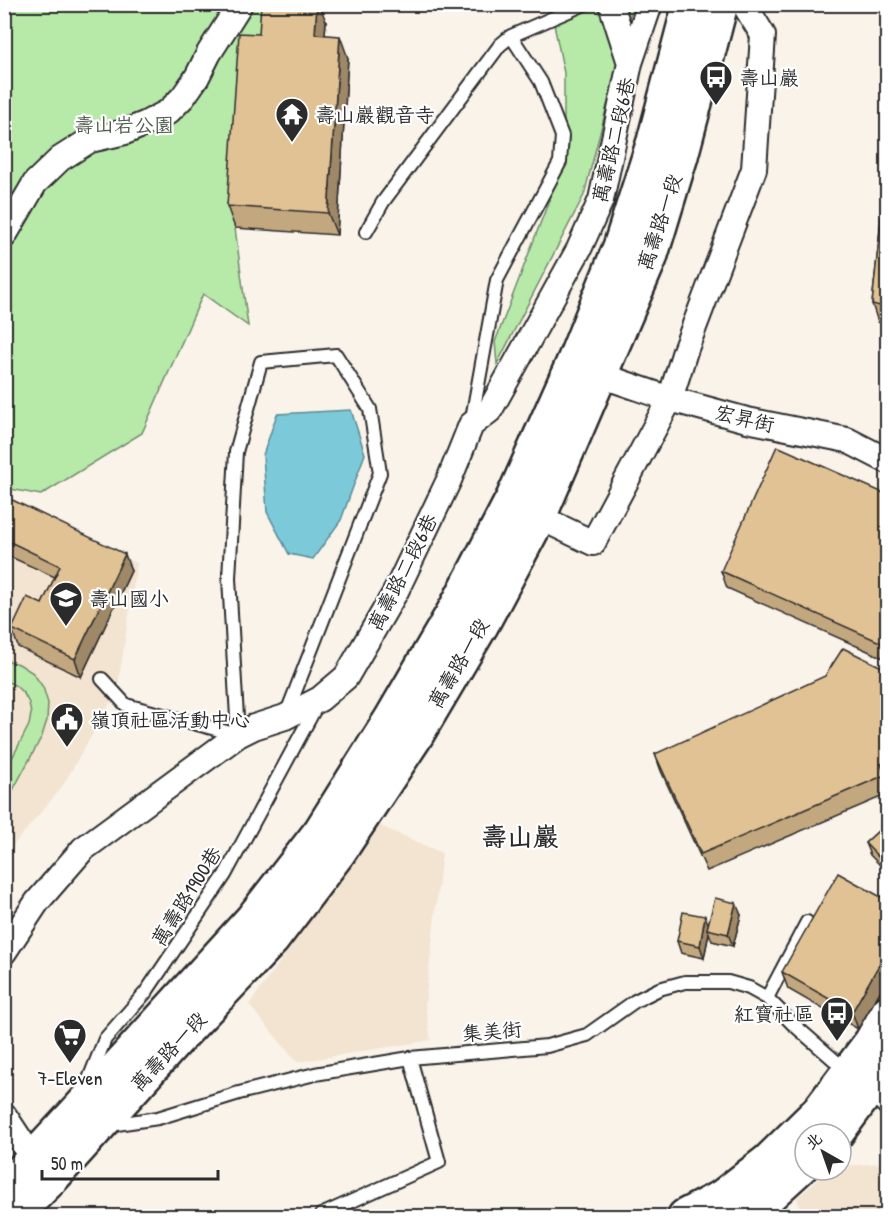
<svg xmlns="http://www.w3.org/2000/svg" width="892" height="1221" viewBox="0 0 892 1221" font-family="'Patrick Hand','LXGW WenKai TC',sans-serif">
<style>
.built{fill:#f2e4d0}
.green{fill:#b7e9a9;stroke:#718a6a;stroke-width:1.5}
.water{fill:#7bc9da;stroke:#5b8a94;stroke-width:1.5}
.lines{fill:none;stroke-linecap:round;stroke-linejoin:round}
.lane-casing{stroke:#2b2b2b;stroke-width:16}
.street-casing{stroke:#2b2b2b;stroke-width:28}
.primary-casing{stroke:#2b2b2b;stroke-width:38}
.lane{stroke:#fff;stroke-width:12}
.street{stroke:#fff;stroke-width:24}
.primary{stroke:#fff;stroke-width:33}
.wall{fill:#c2a77f;stroke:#2b2b2b;stroke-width:1.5}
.shaded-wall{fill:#9e8868;stroke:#2b2b2b;stroke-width:1.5}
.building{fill:#e1c294;stroke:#2b2b2b;stroke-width:1.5}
.labels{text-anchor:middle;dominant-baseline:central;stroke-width:4.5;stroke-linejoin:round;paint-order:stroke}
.poi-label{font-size:20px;fill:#2b2b2b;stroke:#fff;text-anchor:start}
.park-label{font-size:20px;fill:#4e5a4a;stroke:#fff}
.street-label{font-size:20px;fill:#2b2b2b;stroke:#fff}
.district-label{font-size:26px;font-weight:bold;fill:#2b2b2b;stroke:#fff}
</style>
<rect width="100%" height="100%" fill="#f9f3ea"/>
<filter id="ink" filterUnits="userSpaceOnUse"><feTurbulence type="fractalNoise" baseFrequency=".0167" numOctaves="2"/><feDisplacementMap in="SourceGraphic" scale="12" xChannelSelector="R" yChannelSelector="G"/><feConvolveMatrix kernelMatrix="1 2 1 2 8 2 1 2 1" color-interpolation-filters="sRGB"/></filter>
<g filter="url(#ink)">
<path class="built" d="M5,504L137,563L117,691L62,787L5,855Z
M378,825L442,853L425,1005L431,1040L297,1062L249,1005Z
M887,1163V1216H802L797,1198L829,1170H841V1166Z"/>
<path class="green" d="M4,5H302L247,55L235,228L248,326L203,294L142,433L41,495L5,488Z
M550,5H633L584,195L497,364L495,342L564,161V73Z
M5,660L19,664L33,673L43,687L48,703L47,720L42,736L5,805V772L29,725L31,714L29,703L24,694L16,686L5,680Z"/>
<path class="water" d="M351,410L365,454L341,520L313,559L289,554L267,512L263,455L277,414Z"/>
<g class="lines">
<defs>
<path id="lane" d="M366,232L383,202L500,45L511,36L585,4
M471,424L497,280L560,162L562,136L541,82L511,36
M102,679L126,705L238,735L229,578L236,452L261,362L336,355L370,409L380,473L286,715
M767,998L807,922
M87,1084L105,1039L146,992L225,875L318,703
M869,1093L888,1111
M110,1125L158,1118L239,1093L315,1074L410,1058L547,1046L587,1035L635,1001L659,989L685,982H728L749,988L767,998L793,1024L848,1072
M321,1215L439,1162L410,1058"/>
<path id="street" d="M611,4L630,63
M4,236L35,183L60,159L90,140L125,132L147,123L168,112L183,97L197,77L209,53L240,4
M600,375L670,399L747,420L847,440L888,461
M539,517L593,543L670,399L685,351L754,169L763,35L744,4
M4,952L37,902L83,849L238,735L254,727L285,717L320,699L346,677L396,591L449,480L471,425L490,410L579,249L601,200L630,63L650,4
M4,1115L33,1159L43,1169"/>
<path id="primary" d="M836,1134L888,1063
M4,1190L80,1108L253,918L320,832L391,719L457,606L513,498L574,361L620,247L654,141L690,4
M14,1216L52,1178L176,1041L272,940L339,852L414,739L482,624L539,517L650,258L681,156L721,4
M685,1216L723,1196L768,1161L819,1111L871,1042L888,1012
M738,1216L760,1204L805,1163"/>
</defs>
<use href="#lane" class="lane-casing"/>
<use href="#street" class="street-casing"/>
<use href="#primary" class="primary-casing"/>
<use href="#lane" class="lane"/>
<use href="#street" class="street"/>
<use href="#primary" class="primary"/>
</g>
<path class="wall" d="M326,21L325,35L348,58L337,235L235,228L227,206L259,34Z
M888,155V324L878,322L872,304Z
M888,495V660L727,588L721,571Z
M4,496L131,571L81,677L18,647L12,629L42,604L55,577L4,554Z
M888,670V794L707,871L661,771L655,754Z
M888,822V873L870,855L865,843Z
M888,901V978L858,1029L788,989L782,972Z
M741,915L733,946L712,941L709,933L704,958L681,953L677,941L708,925Z"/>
<path class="shaded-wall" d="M317,4H319L326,21L323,57L315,34Z
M340,36L348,58L337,235L328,213Z
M125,554L131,571L81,677L75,659Z
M888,632V657L882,643Z
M736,903L741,915L733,946L728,934Z
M705,916L710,928L707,929L709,933L704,958L700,946Z
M888,949V978L858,1029L852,1012Z"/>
<path class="building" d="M261,4H317L315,34L340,36L328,213L227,206L239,33L259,34Z
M888,155V308L872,304Z
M777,446L888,495V632L882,643L721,571Z
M4,496L125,554L75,659L12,629L27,597L42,604L60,566L4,539Z
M843,648L888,670V761L881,764L885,775L701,854L655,754L825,676Z
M888,822V864L886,865L865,843Z
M838,873L888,901V949L852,1012L782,972Z
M715,898L736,903L728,934L707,929Z
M683,912L705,916L700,946L677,941Z"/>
</g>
<defs>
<symbol id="bus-pin" viewBox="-11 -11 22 30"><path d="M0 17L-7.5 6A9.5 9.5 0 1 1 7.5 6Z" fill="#2b2b2b" stroke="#fff"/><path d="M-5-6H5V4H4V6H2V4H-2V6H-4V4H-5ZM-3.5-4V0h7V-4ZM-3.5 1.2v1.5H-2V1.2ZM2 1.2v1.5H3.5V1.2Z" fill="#fff"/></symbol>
<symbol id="temple-pin" viewBox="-11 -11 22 30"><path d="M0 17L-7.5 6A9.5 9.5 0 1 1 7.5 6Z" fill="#2b2b2b" stroke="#fff"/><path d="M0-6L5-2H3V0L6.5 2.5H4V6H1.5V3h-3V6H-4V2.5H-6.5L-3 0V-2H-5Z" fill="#fff"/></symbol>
<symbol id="school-pin" viewBox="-11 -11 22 30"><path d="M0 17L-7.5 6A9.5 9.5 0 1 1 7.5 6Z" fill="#2b2b2b" stroke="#fff"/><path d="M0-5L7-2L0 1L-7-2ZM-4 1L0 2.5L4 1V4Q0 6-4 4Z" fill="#fff"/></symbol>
<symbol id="civic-pin" viewBox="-11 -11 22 30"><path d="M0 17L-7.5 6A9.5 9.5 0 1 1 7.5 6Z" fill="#2b2b2b" stroke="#fff"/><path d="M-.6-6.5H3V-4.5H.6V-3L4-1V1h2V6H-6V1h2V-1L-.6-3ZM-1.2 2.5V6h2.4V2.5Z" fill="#fff"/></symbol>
<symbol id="supermarket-pin" viewBox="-11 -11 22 30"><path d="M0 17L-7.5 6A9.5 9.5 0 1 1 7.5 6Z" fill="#2b2b2b" stroke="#fff"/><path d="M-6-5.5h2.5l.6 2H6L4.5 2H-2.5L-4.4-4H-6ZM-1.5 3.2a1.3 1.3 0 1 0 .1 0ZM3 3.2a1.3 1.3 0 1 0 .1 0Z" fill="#fff"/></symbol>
</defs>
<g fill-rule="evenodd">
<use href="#bus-pin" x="697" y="58" width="38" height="52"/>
<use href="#temple-pin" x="273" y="95" width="38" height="52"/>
<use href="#school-pin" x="47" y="579" width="38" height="52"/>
<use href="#civic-pin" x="48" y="700" width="38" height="52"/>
<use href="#bus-pin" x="818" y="994" width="38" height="52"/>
<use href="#supermarket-pin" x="51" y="1016" width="38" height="52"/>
</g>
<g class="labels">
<g class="poi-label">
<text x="739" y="77">壽山巖</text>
<text x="315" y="114">壽山巖觀音寺</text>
<text x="89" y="598">壽山國小</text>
<text x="90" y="719">嶺頂社區活動中心</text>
<text x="814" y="1013" text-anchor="end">紅寶社區</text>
<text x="70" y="1077" text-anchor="middle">7-Eleven</text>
</g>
<g class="park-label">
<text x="124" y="124">壽山岩公園</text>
</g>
<g class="street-label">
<text transform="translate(613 140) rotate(-77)">萬壽路二段6巷</text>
<text transform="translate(659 222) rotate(-72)">萬壽路一段</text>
<text transform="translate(745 418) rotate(13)">宏昇街</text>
<text transform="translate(402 572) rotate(-63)">萬壽路二段6巷</text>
<text transform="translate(458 663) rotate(-60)">萬壽路一段</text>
<text transform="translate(186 896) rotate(-58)">萬壽路1900巷</text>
<text transform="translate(492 1031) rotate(-5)">集美街</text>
<text transform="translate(168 1051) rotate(-47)">萬壽路一段</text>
</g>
<g class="district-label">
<text x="520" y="836">壽山巖</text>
</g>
</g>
<rect width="892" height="1221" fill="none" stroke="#fff" stroke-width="24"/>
<rect x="12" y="12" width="868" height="1197" fill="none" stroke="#2b2b2b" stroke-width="2" filter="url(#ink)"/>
<g transform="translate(823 1152) rotate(320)"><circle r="28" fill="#ffffff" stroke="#aaaaaa" stroke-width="1.5"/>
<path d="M0-4.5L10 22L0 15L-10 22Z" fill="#2b2b2b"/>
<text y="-9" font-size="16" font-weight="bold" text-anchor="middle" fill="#2b2b2b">北</text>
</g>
<path d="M42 1170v9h176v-9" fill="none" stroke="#2b2b2b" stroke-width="3"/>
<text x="51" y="1170" font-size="18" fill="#2b2b2b" stroke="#ffffff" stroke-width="4.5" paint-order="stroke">50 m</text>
</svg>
